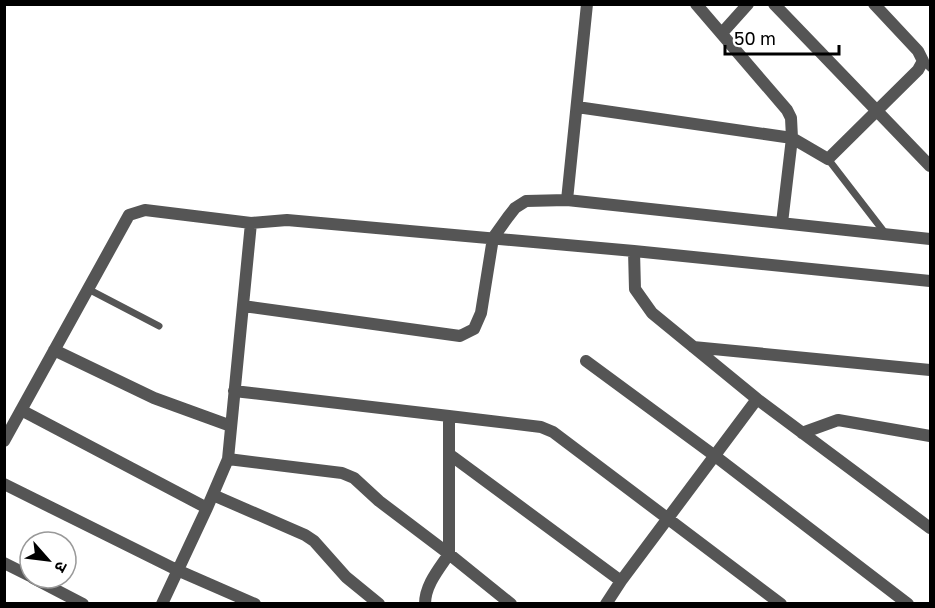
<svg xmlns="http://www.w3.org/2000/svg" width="935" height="608" viewBox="0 0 935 608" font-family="'Golos Text','Noto Sans Devanagari',sans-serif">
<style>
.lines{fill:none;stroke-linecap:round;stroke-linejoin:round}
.lane{stroke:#555;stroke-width:7}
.street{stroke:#555;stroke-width:12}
</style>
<rect width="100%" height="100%" fill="#fff"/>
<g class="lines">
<path class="lane" d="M923,61L930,68
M828,159L885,233
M88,289L159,326"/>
<path class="street" d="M696,4L787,110L791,118L792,138L828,159L918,70L923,61L918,51L874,4
M774,4L930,166
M722,33L748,4
M577,107L792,138L782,223
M567,200L587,4
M251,223L287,220L634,251L930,281
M243,306L460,336L474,329L481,313L493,238L508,217L515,208L526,201L567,200L930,239
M693,347L930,370
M54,350L154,398L231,426
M586,361L715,456L908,604
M234,391L449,416V554L511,604
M757,399L930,528
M21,410L207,508
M449,416L541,427L553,432L781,604
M802,433L838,420L930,436
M4,441L129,215L145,210L251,223L228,459L207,508L162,604
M449,454L621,581L606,604
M228,459L342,473L354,478L379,501L449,554C439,569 425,585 425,604
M4,484L177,570L255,604
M213,495L305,535L314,541L346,577L379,604
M4,563L30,576
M33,578L83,604
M621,581L757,399L652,313L635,289L634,251"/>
</g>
<rect width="935" height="608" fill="none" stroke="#000000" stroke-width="12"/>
<g transform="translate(48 560) rotate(118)"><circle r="28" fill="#ffffff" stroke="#999999" stroke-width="1.5"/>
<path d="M0-4.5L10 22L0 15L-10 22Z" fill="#000000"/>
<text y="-9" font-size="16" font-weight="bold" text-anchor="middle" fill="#000000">उ</text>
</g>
<path d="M725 45v9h114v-9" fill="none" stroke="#000000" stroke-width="3"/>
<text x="734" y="45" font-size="18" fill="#000000" stroke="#ffffff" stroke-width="4.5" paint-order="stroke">50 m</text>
</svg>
